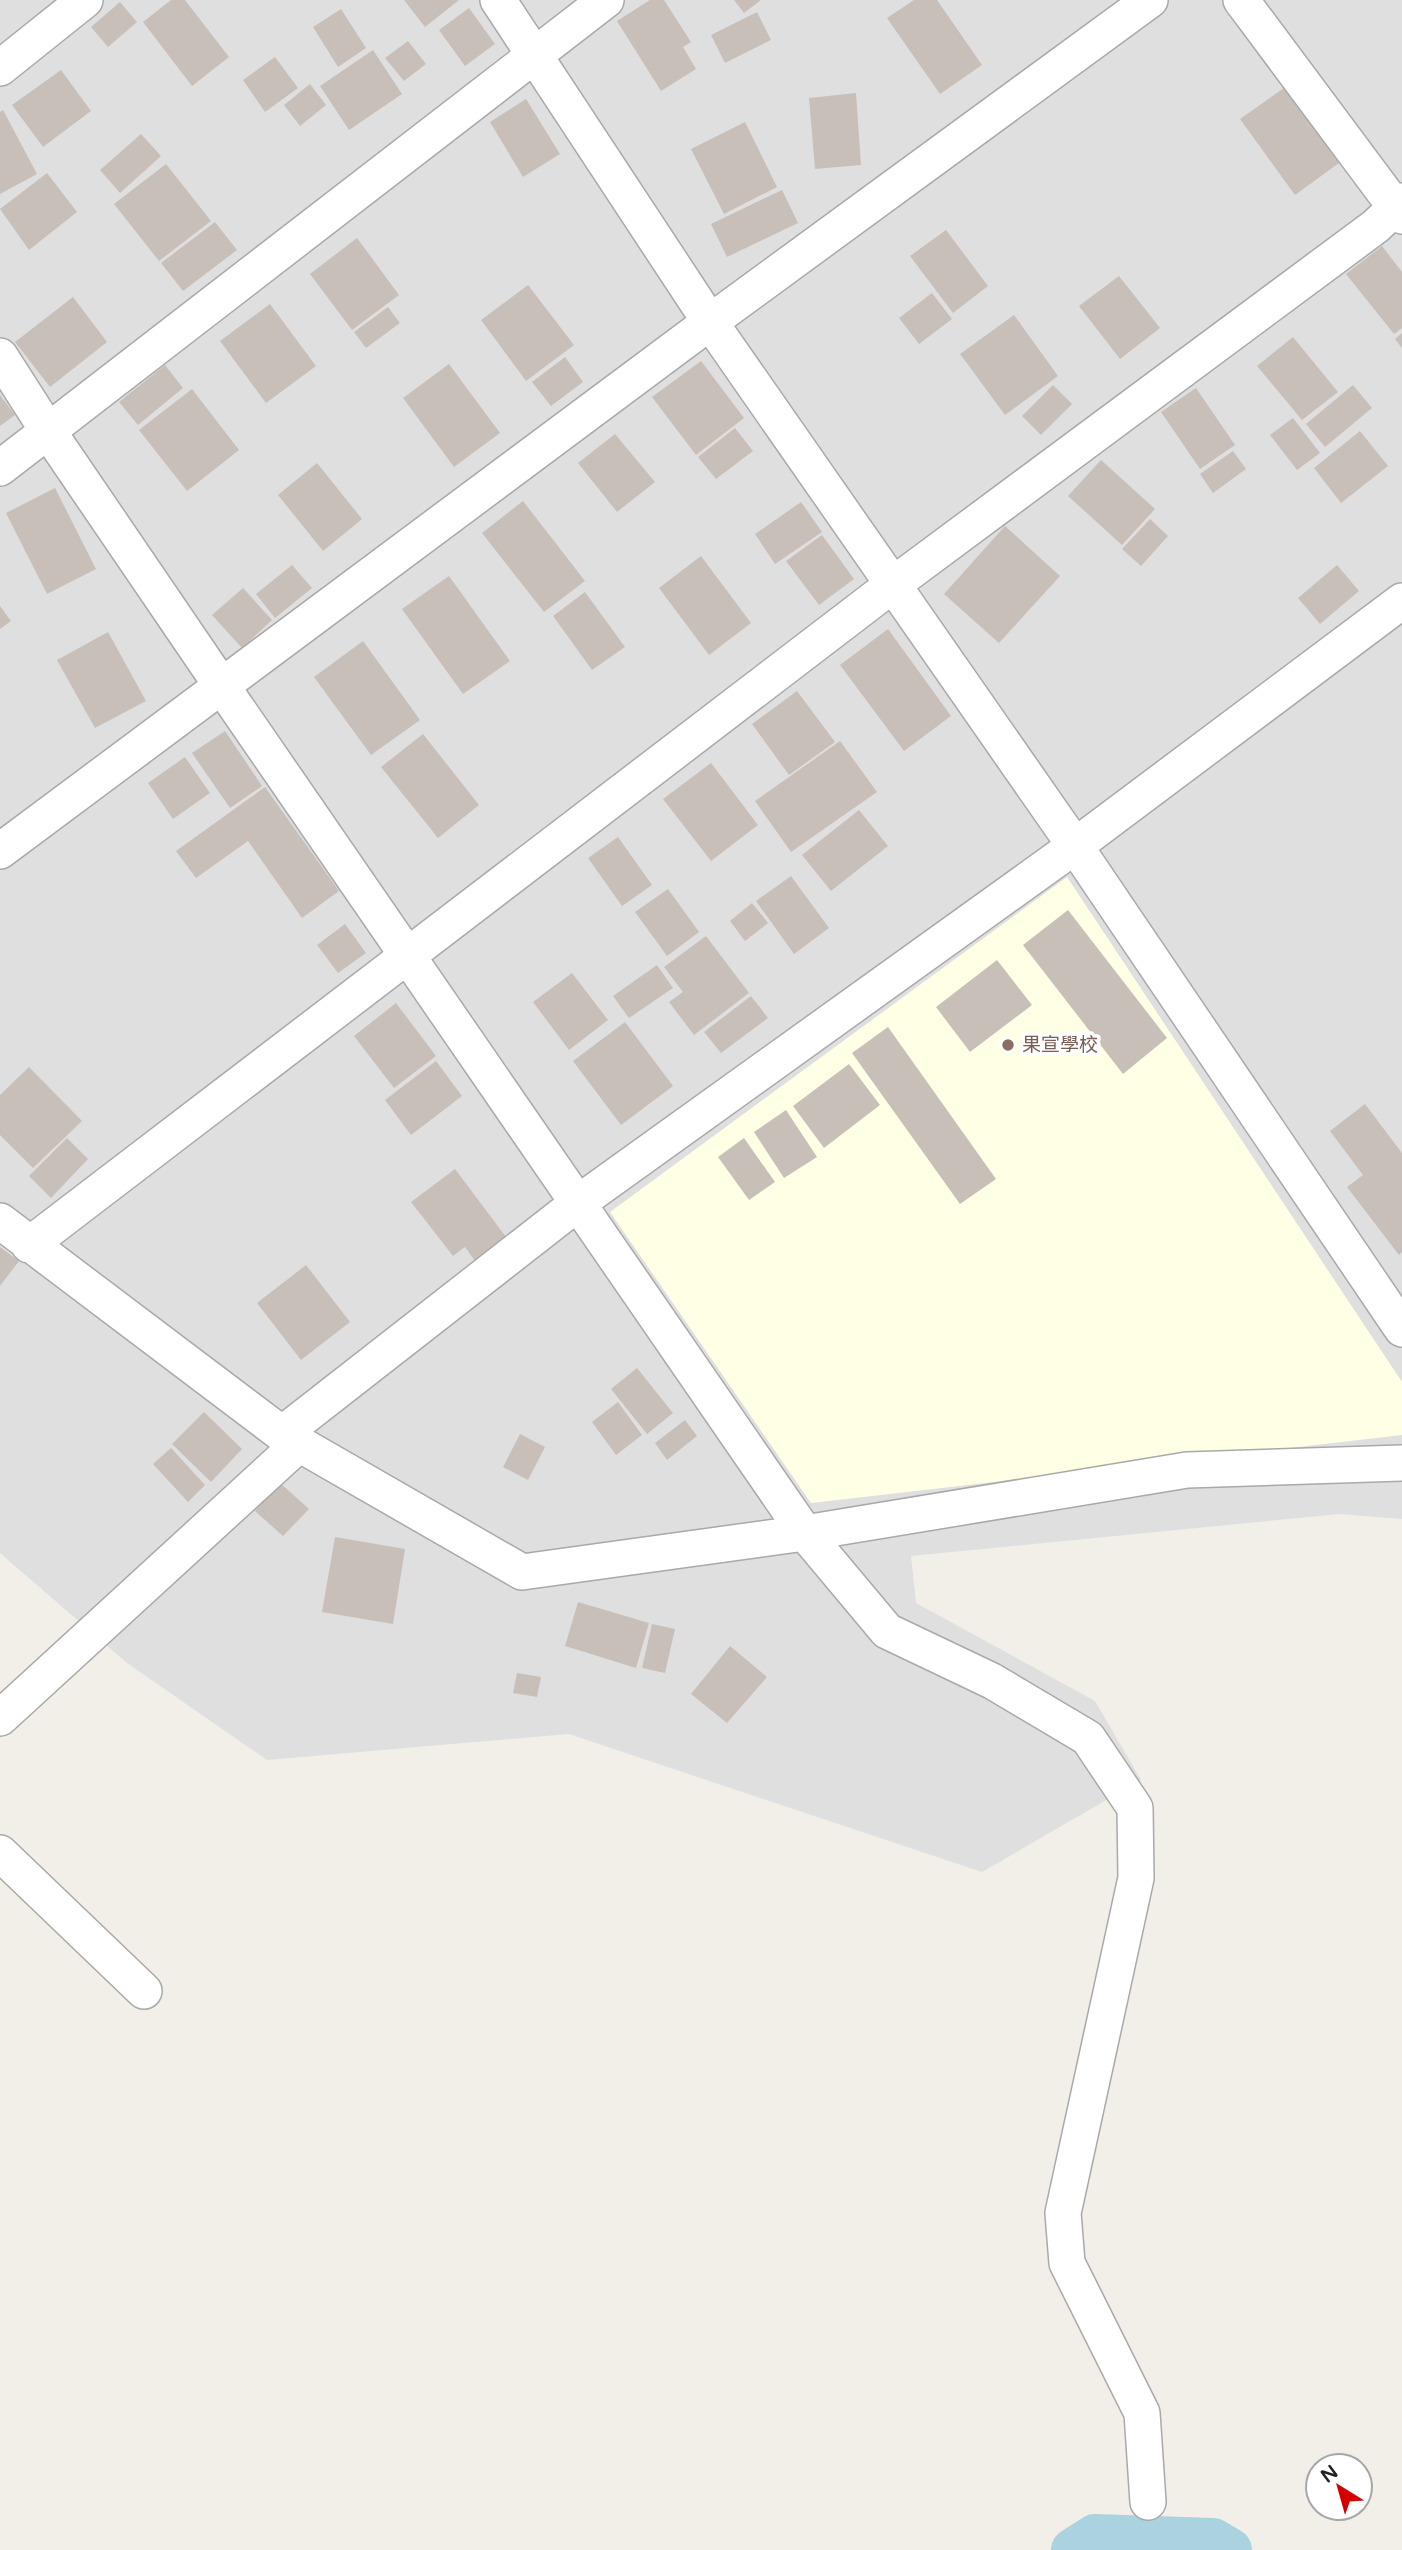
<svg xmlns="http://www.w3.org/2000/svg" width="1402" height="2550" viewBox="0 0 1402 2550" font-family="'Varela Round','Noto Sans SC',sans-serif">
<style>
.residential{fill:#e0dfdf}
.education{fill:#ffffe5}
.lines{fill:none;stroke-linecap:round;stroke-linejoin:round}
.canal{stroke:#aad3df;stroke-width:44}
.building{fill:#c7bfb8}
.street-casing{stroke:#a9a9a9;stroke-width:38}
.street{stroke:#fff;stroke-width:35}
.education-dot{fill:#8d6e63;stroke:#fff;stroke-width:2.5}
.labels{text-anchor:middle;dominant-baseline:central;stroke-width:7;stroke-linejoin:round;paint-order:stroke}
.education-label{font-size:19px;fill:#785e54;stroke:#fff;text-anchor:start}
</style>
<rect width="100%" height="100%" fill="#f2efe9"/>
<path class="residential" d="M0,0H1402V1519L1340,1514L911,1556L916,1603L1095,1701L1141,1780L982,1872L569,1734L267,1760L127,1663L0,1553Z"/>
<path class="education" d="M1067,877L1402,1382V1435L811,1503L610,1212Z"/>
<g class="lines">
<path class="canal" d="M1073,2550L1095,2536L1213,2540L1230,2550"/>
</g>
<path class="building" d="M171,0H185L229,57L192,86L143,22Z
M404,0H459L425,27Z
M650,0H664L691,42L683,47L696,69L661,91L617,21Z
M734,0H761L744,13Z
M914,0H937L982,65L940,94L887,18Z
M120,2L137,22L108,47L91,27Z
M469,8L495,44L465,66L439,30Z
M341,9L366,48L338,67L313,27Z
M757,12L771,40L725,63L711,35Z
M408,41L426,64L404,81L385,58Z
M373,50L402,94L349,130L320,86Z
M275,57L298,88L265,112L243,80Z
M61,70L91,111L43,147L12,105Z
M310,84L326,105L300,126L284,105Z
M1284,88L1339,163L1295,195L1240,119Z
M856,93L861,165L815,169L809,98Z
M526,99L560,154L523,177L490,122Z
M3,110L37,174L0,194V112Z
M745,122L777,187L724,214L691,149Z
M141,134L161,156L120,193L100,170Z
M166,164L211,221L159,261L114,204Z
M47,173L77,212L29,250L0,209Z
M782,190L798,223L727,257L711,224Z
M215,222L237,250L183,291L161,263Z
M946,230L988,286L953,313L910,256Z
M357,238L399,295L352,330L310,274Z
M1382,246L1402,272V328L1394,334L1346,274Z
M1119,276L1160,328L1120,359L1079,306Z
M528,285L574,345L526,381L481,320Z
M932,293L952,319L919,344L899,318Z
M73,297L107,342L50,387L15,342Z
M270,304L316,366L266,403L220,341Z
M388,307L400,323L366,348L354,332Z
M1014,315L1058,376L1005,415L960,354Z
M1402,333V348L1395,339Z
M1293,337L1338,392L1302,420L1257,366Z
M565,357L583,382L551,406L532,382Z
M701,361L744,418L696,455L652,397Z
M449,364L500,433L454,467L403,398Z
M165,365L183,388L138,425L119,402Z
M1053,385L1072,404L1041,435L1022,416Z
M1353,385L1372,408L1325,447L1306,424Z
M1196,388L1235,445L1200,469L1161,412Z
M192,389L239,450L187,491L139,430Z
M0,395L15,415L0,426Z
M1293,418L1320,453L1297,470L1270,435Z
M735,428L753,451L716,479L698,457Z
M1360,431L1388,466L1341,503L1314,468Z
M615,434L655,482L617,512L578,463Z
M1233,451L1246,469L1213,493L1200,474Z
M1101,460L1155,509L1122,545L1068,496Z
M317,463L362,519L323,551L278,495Z
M55,488L96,569L47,594L6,513Z
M523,501L585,581L544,612L482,533Z
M801,502L822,532L775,564L755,534Z
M1150,519L1168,536L1141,566L1122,549Z
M1005,526L1060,576L999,643L944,594Z
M822,535L854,579L819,605L786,561Z
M701,556L751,623L709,655L659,588Z
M292,565L312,588L275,618L256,594Z
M1337,565L1359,591L1320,624L1298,598Z
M449,576L510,661L463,694L402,609Z
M243,588L272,620L242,648L212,615Z
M585,592L625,647L592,670L553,616Z
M0,606L11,621L0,629Z
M888,629L951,716L904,751L840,665Z
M108,632L146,701L95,728L57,660Z
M363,641L420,720L371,755L314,677Z
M797,691L835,742L789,775L752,724Z
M225,731L262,786L230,808L192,753Z
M423,734L479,805L438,838L381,767Z
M840,741L877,792L791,852L755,801Z
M185,757L210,793L173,819L148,783Z
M711,763L758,825L711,861L663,799Z
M265,787L339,891L302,918L248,841L196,878L176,851Z
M859,810L888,846L831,891L802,855Z
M618,837L652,885L622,906L588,858Z
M791,876L829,928L794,954L756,901Z
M668,889L699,932L667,956L635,912Z
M752,903L768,923L745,941L730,921Z
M1068,910L1167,1038L1123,1074L1023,945Z
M345,924L366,953L338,973L317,945Z
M706,936L749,993L694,1035L669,1002L683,992L664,967Z
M997,960L1032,1005L970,1052L936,1007Z
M657,965L673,988L629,1018L613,996Z
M572,973L608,1020L569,1050L533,1002Z
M751,996L768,1018L721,1053L704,1032Z
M396,1003L436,1056L394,1088L354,1036Z
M625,1022L673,1086L621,1125L573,1061Z
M888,1027L996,1179L960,1204L852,1053Z
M436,1061L462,1096L411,1135L385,1100Z
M849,1064L880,1105L824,1148L793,1106Z
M29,1067L82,1121L33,1168L0,1135V1095Z
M1365,1104L1402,1153V1252L1399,1255L1347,1187L1363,1175L1330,1131Z
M786,1110L817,1157L784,1178L754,1132Z
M67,1138L88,1159L51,1198L29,1176Z
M744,1138L775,1182L749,1200L718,1157Z
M455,1169L509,1241L478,1265L465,1247L453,1256L411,1202Z
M0,1247L19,1261L0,1286Z
M306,1265L350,1322L301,1360L257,1303Z
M637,1368L673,1413L647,1434L611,1389Z
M618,1402L642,1435L616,1455L592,1422Z
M204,1412L242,1449L211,1482L172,1444Z
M685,1420L697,1436L667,1460L655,1443Z
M520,1434L545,1447L528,1480L503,1467Z
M171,1448L205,1485L188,1502L153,1464Z
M280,1483L309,1509L283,1536L255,1511Z
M335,1537L405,1549L393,1624L322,1612Z
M578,1602L649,1623L636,1668L565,1646Z
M652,1624L675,1629L665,1673L642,1668Z
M730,1646L767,1677L727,1723L691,1694Z
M517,1673L541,1677L537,1697L513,1693Z"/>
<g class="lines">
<defs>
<path id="street" d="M498,0L710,322L1075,846L1402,1329
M1241,0L1402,216
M0,68L85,0
M0,356L48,431L221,685L805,1533L887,1631L992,1681L1088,1738L1135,1808L1136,1878L1063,2213L1067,2263L1142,2413L1148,2502
M0,468L606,0
M0,851L710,322L1150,0
M0,1221L282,1434L522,1572L805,1533L1187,1470L1402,1463
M29,1245L891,586L1376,226L1402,201
M282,1434L578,1203L1075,846L1402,601
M0,1718L299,1444
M0,1853L144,1991"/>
</defs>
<use href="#street" class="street-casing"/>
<use href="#street" class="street"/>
</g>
<circle class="education-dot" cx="1008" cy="1045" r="7"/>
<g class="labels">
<g class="education-label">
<text x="1022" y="1045">果宣學校</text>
</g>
</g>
<g transform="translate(1339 2487) rotate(323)"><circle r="33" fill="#ffffff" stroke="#a7a7a7" stroke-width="2"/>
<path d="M0-5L12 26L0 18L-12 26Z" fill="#d40000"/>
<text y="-10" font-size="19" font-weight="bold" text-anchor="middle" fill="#222222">N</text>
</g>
</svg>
